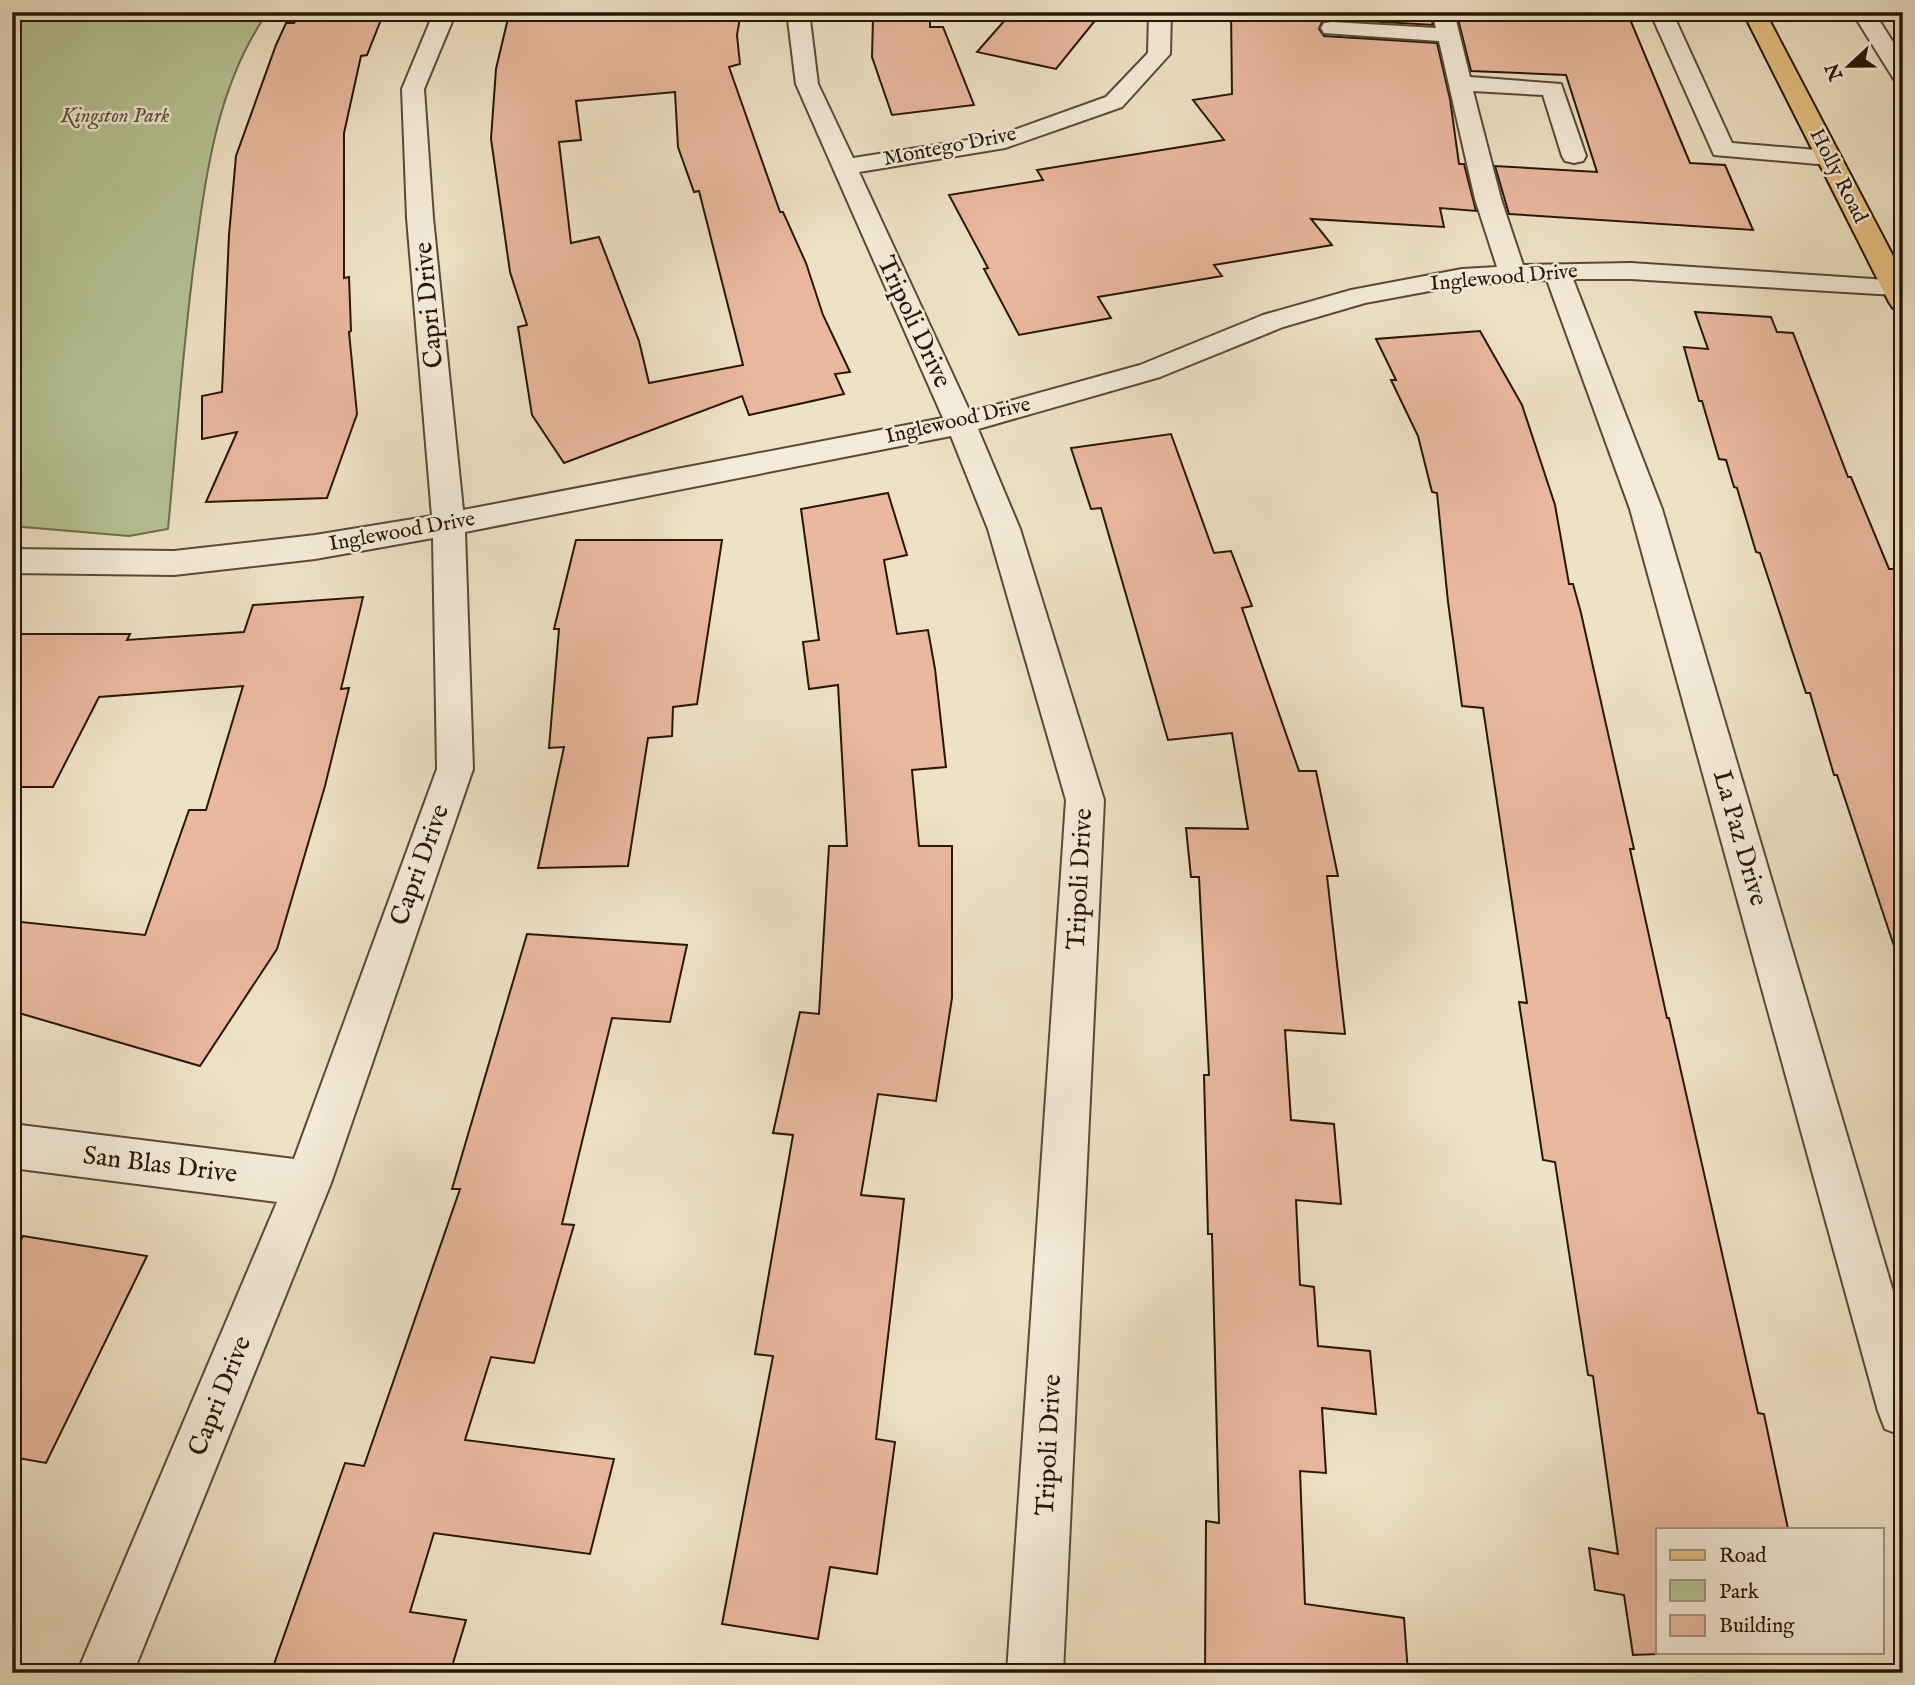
<svg xmlns="http://www.w3.org/2000/svg" width="1915" height="1685" viewBox="0 0 1915 1685" font-family="'IM FELL English',serif">
<style>
.green{fill:#b6c496;stroke:#6f6d4e;stroke-width:2}
.building{fill:#eab89f;stroke:#281606;stroke-width:2;fill-rule:evenodd}
.lines{fill:none;stroke-linecap:round;stroke-linejoin:round}
.minor-casing{stroke:#5a4936;stroke-width:4}
.major-casing{stroke:#281606;stroke-width:4}
.minor{fill:#f4ecd9;fill-rule:evenodd}
.major{fill:#e7c182;fill-rule:evenodd}
.labels{text-anchor:middle;dominant-baseline:central;stroke-width:5;stroke-linejoin:round;paint-order:stroke}
.far-park-label{font-size:21px;font-style:italic;fill:#5a5338;stroke:#f4ecd9}
.far-street-label{font-size:21px;fill:#281606;stroke:#f4ecd9}
.street-label{font-size:26px;fill:#281606;stroke:#f4ecd9}
</style>
<rect width="100%" height="100%" fill="#eee2c5"/>
<filter id="stains"><feTurbulence type="fractalNoise" baseFrequency=".00286" numOctaves="4"/><feColorMatrix values="0 0 0 0 .2 0 0 0 0 .09 0 0 0 0 .02 0 0 0 .5 -.17"/></filter>
<radialGradient id="worn" r=".72"><stop offset=".6" stop-color="#630" stop-opacity="0"/><stop offset="1" stop-color="#630" stop-opacity=".3"/></radialGradient>
<path class="green" d="M12,12H268C219,81 207,167 196,248C183,341 177,435 168,529L129,536L12,526Z"/>
<path class="building" d="M301,12H384L367,55L361,56L344,133V278L349,277L351,331L349,332L357,414L327,498L206,502L237,432L202,439V396L222,392L229,235L236,156L276,45L286,23H294Z
M524,12H584L582,16L741,12L737,35L740,64L729,67L780,212H783L806,263L823,315L850,372L835,374L844,394L749,415L742,396L564,463L532,415L518,327L527,325L510,272L491,139L496,69L509,14ZM675,92L678,147L694,192L699,191L743,365L649,383L639,341L599,237L571,243L559,142L581,140L576,101Z
M1012,12H1102L1056,69L977,52Z
M1231,12L1430,13L1433,25L1332,19L1322,22L1319,29L1324,36L1437,43L1450,99L1459,164H1464L1476,211L1440,208L1444,227L1311,219L1332,245L1214,265L1222,276L1098,297L1111,318L1019,335L984,269L988,268L949,195L1043,180L1037,170L1224,140L1193,100L1232,94Z
M1469,12H1627L1690,163L1725,165L1753,230L1509,214L1495,166L1597,172L1566,75L1471,71L1457,15H1470Z
M930,17V27H943L974,105L892,115L872,57L873,18Z
M1695,312L1771,317L1777,332L1793,333L1848,477H1851L1889,569H1894L1903,591V948L1895,949L1837,775H1834L1810,693H1806L1760,553L1756,552L1737,488L1734,487L1726,460L1719,459L1702,401H1699L1684,347L1708,349Z
M1480,331L1522,405L1555,505L1569,584H1573L1581,613L1634,849H1630L1667,1018H1669L1758,1413L1764,1414L1788,1529H1658V1654L1633,1655L1624,1595L1595,1590L1589,1548L1618,1554L1593,1376L1588,1375L1555,1162L1543,1160L1519,1002L1527,1003L1483,708L1462,706L1448,602L1437,493L1432,492L1418,436L1391,380H1396L1376,339Z
M1171,434L1214,553L1231,551L1252,606L1242,608L1299,771H1316L1338,876H1327L1345,1034L1285,1030L1291,1120L1334,1124L1341,1204L1296,1200L1300,1285L1314,1287L1318,1346L1370,1351L1376,1414L1322,1408L1326,1473L1300,1471L1305,1604L1404,1618L1408,1673H1205L1206,1521L1219,1523L1212,1234H1208L1204,1075H1209L1199,877H1191L1186,828L1248,829L1232,733L1168,740L1101,508L1091,509L1071,448Z
M888,493L907,555L884,560L897,634L928,630L935,669L946,767L912,770L919,846H952V998L936,1101L878,1094L861,1195L904,1199L876,1439L895,1442L877,1574L830,1567L818,1639L722,1624L773,1356L755,1354L793,1135L773,1133L800,1012L819,1014L829,846H847L838,685L809,689L803,642L819,640L801,509Z
M576,540H722L697,704L673,707L672,736L648,738L628,866L538,868L564,747L549,748L559,629H554Z
M363,597L341,689L349,688L325,786L277,949L200,1066L12,1011V921L145,935L189,810H206L243,686L99,697L53,787H12V634H130L127,640L244,632L253,605Z
M527,934L687,945L670,1022L612,1018L562,1224L574,1225L534,1363L491,1357L465,1440L614,1459L590,1554L434,1533L410,1612L466,1620L450,1673H313L273,1667L345,1463L364,1466L460,1189H452Z
M23,1236L147,1256L46,1463L12,1457V1256Z"/>
<g class="lines">
<defs>
<path id="minor" d="M434,12H456L424,89L433,218L463,510L943,418L796,84L787,12H809L818,84L853,158L1000,135L1106,97L1148,53L1149,12H1171L1170,54L1122,107L1005,148L859,172L970,412L1140,365L1263,315L1351,290L1462,269L1497,267L1475,199L1439,41L1324,33L1321,28L1324,23L1332,22L1436,28L1432,12H1454L1470,77L1561,84L1586,156L1583,161L1574,163L1565,161L1562,156L1543,95L1473,91L1501,199L1523,265L1631,263L1903,281V293L1895,295L1631,279H1573L1662,509L1903,1325V1436L1885,1429L1878,1411L1630,509L1547,280L1462,285L1365,303L1283,327L1160,377L978,429L1020,529L1104,800L1063,1673H1007L1066,800L988,529L951,436L465,532L473,769L331,1183L133,1673H77L277,1202L12,1168V1124L294,1159L437,769L433,538L315,559L174,575L12,573V549L174,551L315,535L432,516L407,218L402,89Z
M1650,12H1672L1732,143L1829,151L1838,153L1841,158L1838,163L1829,165L1714,155Z
M1852,12H1874L1903,58V83L1895,81Z"/>
<path id="major" d="M1743,12H1765L1903,275V310L1893,308L1889,302Z"/>
</defs>
<use href="#minor" class="minor-casing"/>
<use href="#major" class="major-casing"/>
<use href="#minor" class="minor"/>
<use href="#major" class="major"/>
</g>
<g class="labels">
<g class="far-park-label">
<text x="115" y="116">Kingston Park</text>
</g>
<g class="far-street-label">
<text transform="translate(950 147) rotate(-11)">Montego Drive</text>
<text transform="translate(1838 176) rotate(63)">Holly Road</text>
<text transform="translate(1504 278) rotate(-5)">Inglewood Drive</text>
<text transform="translate(958 421) rotate(-13)">Inglewood Drive</text>
<text transform="translate(402 532) rotate(-10)">Inglewood Drive</text>
</g>
<g class="street-label">
<text transform="translate(429 305) rotate(-95)">Capri Drive</text>
<text transform="translate(914 322) rotate(65)">Tripoli Drive</text>
<text transform="translate(1740 838) rotate(74)">La Paz Drive</text>
<text transform="translate(420 865) rotate(-70)">Capri Drive</text>
<text transform="translate(1080 879) rotate(-87)">Tripoli Drive</text>
<text transform="translate(160 1165) rotate(7)">San Blas Drive</text>
<text transform="translate(220 1396) rotate(-68)">Capri Drive</text>
<text transform="translate(1049 1445) rotate(-87)">Tripoli Drive</text>
</g>
</g>
<rect width="1915" height="1685" fill="none" stroke="#eee2c5" stroke-width="42"/>
<rect x="14" y="14" width="1887" height="1657" fill="none" stroke="#281606" stroke-width="3.5"/>
<rect x="21" y="21" width="1873" height="1643" fill="none" stroke="#281606" stroke-width="2"/>
<rect x="1656" y="1528" width="228" height="126" fill="#f4ecd9" stroke="#a29685" stroke-width="2"/>
<rect x="1670" y="1550" width="35" height="10" fill="#e7c182" stroke="#a29685" stroke-width="2"/>
<text x="1719" y="1562" font-size="21" fill="#281606">Road</text>
<rect x="1670" y="1580" width="35" height="21" fill="#b6c496" stroke="#a29685" stroke-width="2"/>
<text x="1719" y="1598" font-size="21" fill="#281606">Park</text>
<rect x="1670" y="1615" width="35" height="21" fill="#eab89f" stroke="#a29685" stroke-width="2"/>
<text x="1719" y="1632" font-size="21" fill="#281606">Building</text>
<g transform="translate(1849 66) rotate(248)" stroke="#f4ecd9" stroke-width="5" paint-order="stroke">
<path d="M0-5L12 26L0 18L-12 26Z" fill="#281606"/>
<text y="-10" font-size="19" font-weight="bold" text-anchor="middle" fill="#281606">N</text>
</g>
<rect width="100%" height="100%" filter="url(#stains)"/>
<rect width="100%" height="100%" fill="url(#worn)"/>
</svg>
